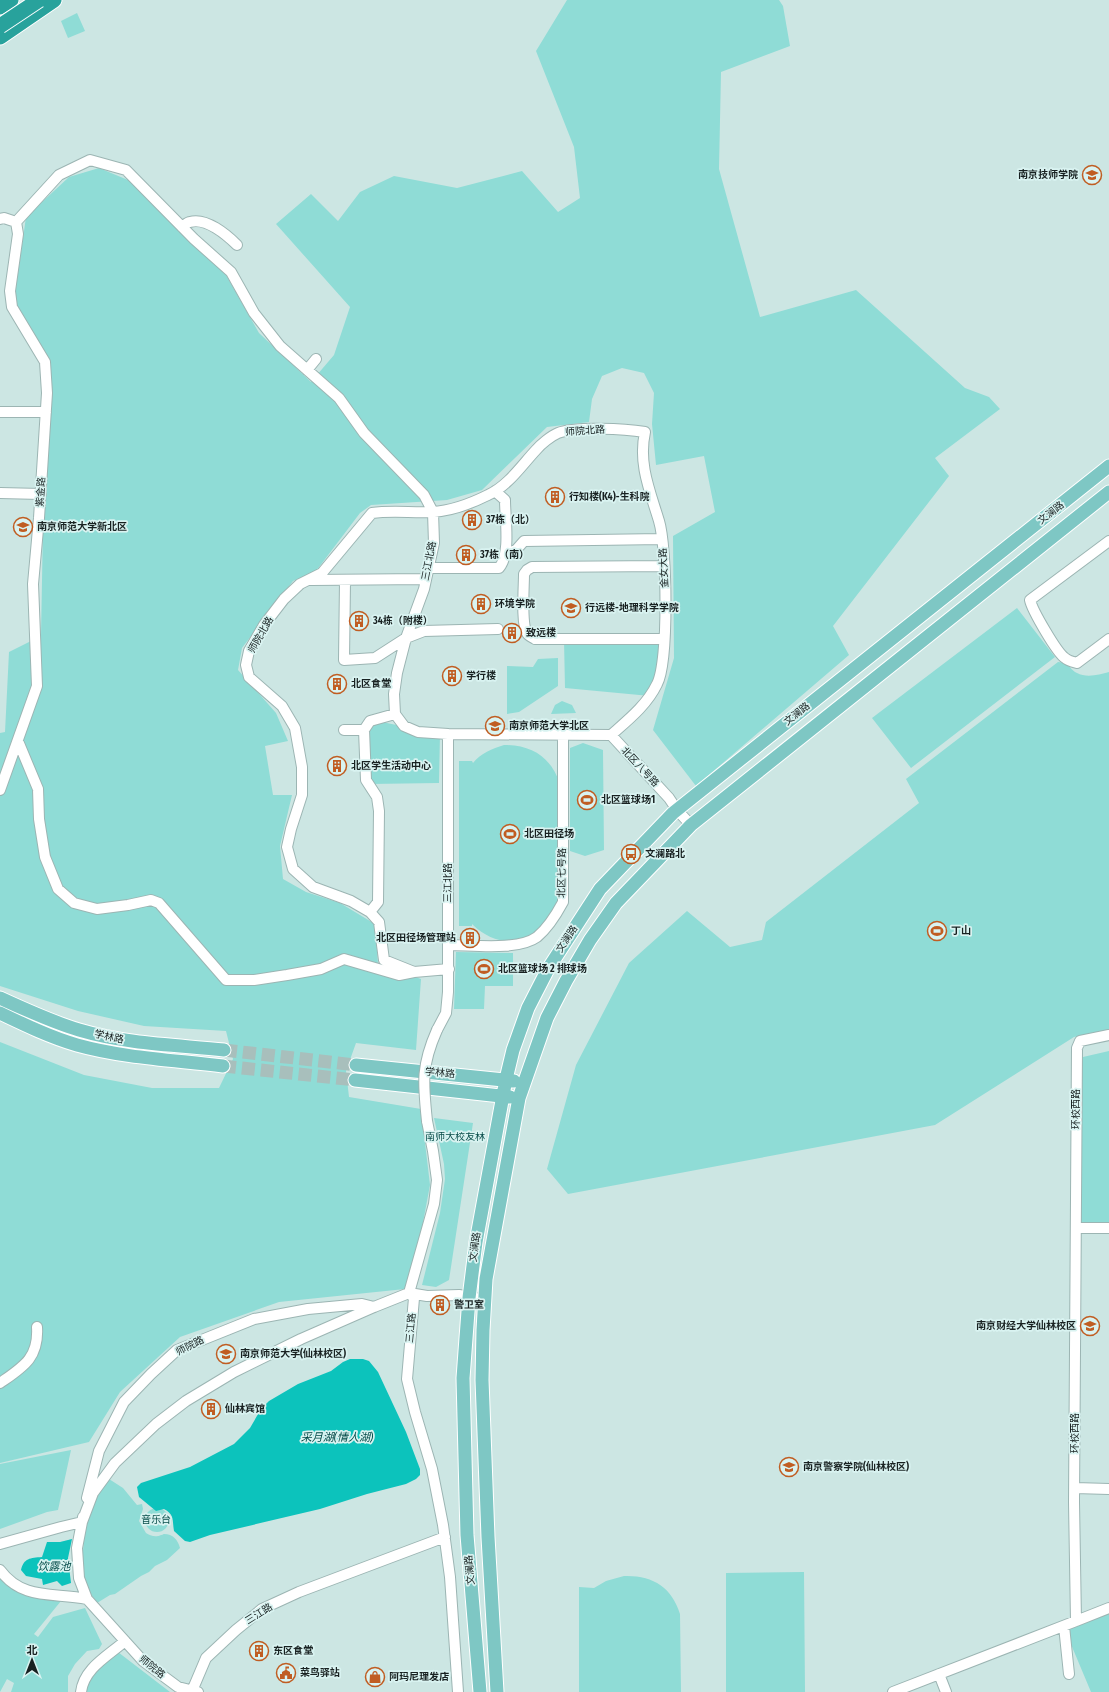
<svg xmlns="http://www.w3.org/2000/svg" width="1109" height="1692" viewBox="0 0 1109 1692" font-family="'Fira Sans Condensed','Noto Sans SC',sans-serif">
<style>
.green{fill:#8fdcd6}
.water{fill:#0cc3bc}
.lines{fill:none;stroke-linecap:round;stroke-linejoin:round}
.major-tunnel{stroke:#a8bfbc;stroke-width:13;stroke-dasharray:13 6;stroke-linecap:butt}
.minor-casing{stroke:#9cb5b3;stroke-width:12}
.major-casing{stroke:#fff;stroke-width:15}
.highway-casing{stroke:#fff;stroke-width:17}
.minor{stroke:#fff;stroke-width:10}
.major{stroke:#7ec7c4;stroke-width:13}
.highway{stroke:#28a29c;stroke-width:15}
.minor-bridge-casing{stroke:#9cb5b3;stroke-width:12;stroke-linecap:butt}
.highway-bridge-casing{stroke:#fff;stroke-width:17;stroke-linecap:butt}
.minor-bridge{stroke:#fff;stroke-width:10}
.highway-bridge{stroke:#28a29c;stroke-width:15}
.labels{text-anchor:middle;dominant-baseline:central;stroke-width:3.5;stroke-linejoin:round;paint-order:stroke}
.poi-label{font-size:10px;font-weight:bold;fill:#182121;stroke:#d9f3f1;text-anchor:start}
.street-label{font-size:10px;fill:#182121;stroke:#d9f3f1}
.park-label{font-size:10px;fill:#094d4a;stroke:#d9f3f1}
.water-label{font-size:11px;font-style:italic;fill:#034a47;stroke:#d9f3f1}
</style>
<rect width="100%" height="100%" fill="#cce6e3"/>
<path class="green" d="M567,0H779L783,6L790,46L721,72L719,169L760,317L856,290L965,388L989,397L1000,409L935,458L949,476L833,626L849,655L696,786L653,730L674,658L673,536L715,512L704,456L656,465L652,424L654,393L644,373L622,368L602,376L592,399L589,422L547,427L482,490L447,500L371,505L360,513L316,571L293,581L242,648L238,670L276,713L288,741L265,746L273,795H292L280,846L283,879L306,892L340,903L375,924L378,964L421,979L416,1050L356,1043L346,1071L349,1097L421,1109L430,1185L421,1233L405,1289L279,1302L180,1337L120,1392L89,1442L0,1463V1042L84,1075L152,1088H219L233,1059L226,1031L144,1026L78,1011L0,986V733L5,732L9,652L41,636L46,360L14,302L26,217L69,177L99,168L128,180L226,275L259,333L311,382L334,355L350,307L276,224L311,194L338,221L360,192L394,176L457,188L522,171L558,212L580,198L574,147L536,51Z
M77,13L85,31L68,38L61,21Z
M1017,608L1055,657L911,768L872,718Z
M664,639L650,696L565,688L564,640Z
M558,658V686L519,712L507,714V666L533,667L538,659Z
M1058,662C1070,663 1069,669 1077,673C1086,678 1099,675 1109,672V1030L1074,1037L935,1125L568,1194L547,1169L576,1065L629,963L687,911L730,947L762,940L766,922L919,803L906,779Z
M562,701L572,705L576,713L551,714L555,705Z
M382,722L440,734L439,783L370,784L364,730Z
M583,743L603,750L604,850L585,856L570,851V748Z
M504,745C532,745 551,757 560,784V904C540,939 505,956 472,924V926H459V761H472L473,763C481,753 492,749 504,745Z
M456,952L513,953V986H485L484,1009H454Z
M1109,1051V1229H1080L1081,1070L1083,1057Z
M434,1118L473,1123L449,1280L436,1287L422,1285L440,1213L445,1179L444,1164Z
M71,1450L58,1510L47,1512L0,1529V1464Z
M109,1479L123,1488L137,1505L142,1504L143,1509L139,1521L146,1533C149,1535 154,1537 158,1536C159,1536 164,1534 164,1534C173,1534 178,1540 180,1548L167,1560L155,1566L149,1572L141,1576L115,1594L110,1595L97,1603C95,1598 90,1594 88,1590C77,1565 85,1521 96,1496C99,1490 105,1484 109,1479Z
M145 1520a12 12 0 1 1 24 0a12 12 0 1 1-24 0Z
M804,1572L805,1692H726V1573Z
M624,1576C652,1575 672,1587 680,1614L681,1692H579V1587L594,1588L606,1581Z
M0,1578L22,1594L61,1601L34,1634L38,1637L53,1617L85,1608L102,1644L99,1649L87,1651L75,1664L68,1676V1692H11L14,1683L7,1679L0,1692Z
M1109,1613V1692H1091L1065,1630Z
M114,1649L170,1692H84L85,1684Z"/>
<path class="water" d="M350,1359H363L369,1361L378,1372L406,1432L420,1469V1475L416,1479L406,1484L367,1494L320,1509L210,1535L190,1542L185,1541L174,1531C172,1520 175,1515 164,1509L156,1511L139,1497L137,1487L141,1483L190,1467L234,1444L250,1428L261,1409L269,1401L298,1384L331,1371L343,1362Z
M72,1539L68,1558L71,1583L62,1586L57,1581L43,1585L42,1579L26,1576L21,1570C24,1558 30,1558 42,1557L47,1542H60Z"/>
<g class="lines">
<path class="major-tunnel" d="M224,1050L356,1065
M223,1066L355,1080"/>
<defs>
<path id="minor" d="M0,219L4,218L16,222
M16,222L59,175L90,160L126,170L194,239L231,272L254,313L280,346L339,398L364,433L424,495L433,512L434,543L424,589L406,638L397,673L394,694L395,714L404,726L418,732L448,734V992L446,1013L437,1030
M182,227C184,226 187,222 190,222C206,217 227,235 237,245
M307,370L316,359
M0,412H46
M0,493L41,494
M1109,541L1030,600C1032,610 1057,653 1065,658C1068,661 1073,662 1077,663L1109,639
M506,554L516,550L524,541L662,539
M429,567L437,568H499C511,554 505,519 505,500L495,491
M311,580L426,579
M345,581L344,660L375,658L406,638L424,631L498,629
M664,639H535C532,637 528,636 527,633C521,624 524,587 524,574L527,570L532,567L664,566
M344,730H364
M448,734L611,735
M611,735L669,798L677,810L691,825
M18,741L38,789L39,819L45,857L58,889L74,903L97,909L128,905L151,900L159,903L226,980H254L287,975L321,969L344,959L399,975L414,972
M0,790L37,686L33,584L39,518L47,393L45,362L12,307L10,291L18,234L16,222
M370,912L378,902L379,811L377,797L366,780L364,730L370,721L395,714
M449,945C472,945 518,951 537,937C548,928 556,915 563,902V735
M449,969L414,972L384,960L379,922L370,912L351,901L313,887L293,869L287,847L291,829L302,795V767L295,728L282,706L249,677L246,665L249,651L264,625L284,599L300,584L322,573L372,513C392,510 412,513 432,512C450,511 472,503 488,495C508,486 521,466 536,450C541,444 551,436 558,433C575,426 626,429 645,432C638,464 650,491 659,521C667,547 669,661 657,684C647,705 628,720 611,735
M427,1121L433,1151L437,1180L434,1204L409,1293L414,1298L407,1379L415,1412L432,1469L443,1525L450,1577L458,1692
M1077,1228H1109
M0,1383C23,1367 39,1358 37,1327
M1075,1488L1109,1489
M87,1498L99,1451L124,1402L151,1374L177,1350L254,1319L308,1309L362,1304L374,1307
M0,1544L61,1527L82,1522L83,1517
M0,1570C23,1601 54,1592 87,1599
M1076,1621L1109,1608
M1064,1626L1069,1674
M939,1674L946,1692
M192,1691L206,1658L236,1630L262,1609L299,1592L445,1537
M81,1692C84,1668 108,1656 125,1641
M198,1692L178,1687L143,1661L87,1599L79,1578L77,1548L82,1522L93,1493L115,1463L156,1424L186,1401L234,1372L301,1339L374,1307L409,1293L427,1296L459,1295L485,1300
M893,1692L1076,1621L1074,1502L1077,1048L1080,1041L1109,1035"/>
<path id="major" d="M0,998C26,1010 52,1022 79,1030C126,1044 176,1045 224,1050
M0,1013C25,1025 50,1037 77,1045C124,1058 174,1060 223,1066
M356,1065L514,1081
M355,1080L510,1097
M480,1692L467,1535L463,1378L469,1298L476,1242L506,1079L513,1050L528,1008L548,969L600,889L673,813L1109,466
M497,1692L488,1537L482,1380L483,1330L486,1279L519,1098L547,1018L566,981L590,940L616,903L691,825L1109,492"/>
<path id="highway" d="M0,7L11,0
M0,37L54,0"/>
</defs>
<use href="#minor" class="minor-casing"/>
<use href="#major" class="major-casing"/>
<use href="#highway" class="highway-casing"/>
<use href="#minor" class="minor"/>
<use href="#major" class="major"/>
<use href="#highway" class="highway"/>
<defs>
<path id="minor-bridge" d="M427,1121C423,1083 421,1066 437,1030"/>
<path id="highway-bridge" d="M0,26L39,0"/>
</defs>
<use href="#minor-bridge" class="minor-bridge-casing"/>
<use href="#highway-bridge" class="highway-bridge-casing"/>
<use href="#minor-bridge" class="minor-bridge"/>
<use href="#highway-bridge" class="highway-bridge"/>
</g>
<defs>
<symbol id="university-ring" viewBox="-11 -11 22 22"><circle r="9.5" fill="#d9f3f1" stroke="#c05d22" stroke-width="1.5"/><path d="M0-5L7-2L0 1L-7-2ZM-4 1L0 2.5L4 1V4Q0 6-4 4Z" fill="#c05d22"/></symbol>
<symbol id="building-ring" viewBox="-11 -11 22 22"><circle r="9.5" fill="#d9f3f1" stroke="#c05d22" stroke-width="1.5"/><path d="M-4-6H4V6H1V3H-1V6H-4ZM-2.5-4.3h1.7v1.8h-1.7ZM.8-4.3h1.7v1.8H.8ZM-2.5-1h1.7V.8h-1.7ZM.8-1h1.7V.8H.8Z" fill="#c05d22"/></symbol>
<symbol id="stadium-ring" viewBox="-11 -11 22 22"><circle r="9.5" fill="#d9f3f1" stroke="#c05d22" stroke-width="1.5"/><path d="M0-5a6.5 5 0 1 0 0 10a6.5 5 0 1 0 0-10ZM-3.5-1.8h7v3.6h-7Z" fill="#c05d22"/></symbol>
<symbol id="bus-ring" viewBox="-11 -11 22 22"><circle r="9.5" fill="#d9f3f1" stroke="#c05d22" stroke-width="1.5"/><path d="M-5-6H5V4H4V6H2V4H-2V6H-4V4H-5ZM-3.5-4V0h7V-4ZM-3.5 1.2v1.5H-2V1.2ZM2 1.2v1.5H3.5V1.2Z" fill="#c05d22"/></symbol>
<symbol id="civic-ring" viewBox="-11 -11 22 22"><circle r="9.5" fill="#d9f3f1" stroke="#c05d22" stroke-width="1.5"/><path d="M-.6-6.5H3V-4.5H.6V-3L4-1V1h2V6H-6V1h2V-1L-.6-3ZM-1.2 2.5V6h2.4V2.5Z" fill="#c05d22"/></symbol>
<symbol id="shop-ring" viewBox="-11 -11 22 22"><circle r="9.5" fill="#d9f3f1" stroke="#c05d22" stroke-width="1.5"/><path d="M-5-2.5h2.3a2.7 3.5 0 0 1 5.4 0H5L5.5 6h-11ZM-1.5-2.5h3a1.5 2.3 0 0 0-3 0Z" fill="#c05d22"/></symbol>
</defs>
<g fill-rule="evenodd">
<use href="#university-ring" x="1081" y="164" width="22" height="22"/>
<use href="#building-ring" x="544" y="486" width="22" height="22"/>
<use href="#building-ring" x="461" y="509" width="22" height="22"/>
<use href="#university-ring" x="12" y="516" width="22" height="22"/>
<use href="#building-ring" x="455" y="544" width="22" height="22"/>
<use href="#building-ring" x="470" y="593" width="22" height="22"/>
<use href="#university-ring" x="560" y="597" width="22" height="22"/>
<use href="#building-ring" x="348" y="610" width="22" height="22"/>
<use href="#building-ring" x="501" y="622" width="22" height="22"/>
<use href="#building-ring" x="441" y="665" width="22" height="22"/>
<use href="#building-ring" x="326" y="673" width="22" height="22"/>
<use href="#university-ring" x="484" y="715" width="22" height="22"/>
<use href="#building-ring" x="326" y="755" width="22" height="22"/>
<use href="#stadium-ring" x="576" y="789" width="22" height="22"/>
<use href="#stadium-ring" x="499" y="823" width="22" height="22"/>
<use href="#bus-ring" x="620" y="843" width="22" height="22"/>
<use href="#stadium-ring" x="926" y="920" width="22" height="22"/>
<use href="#building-ring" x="459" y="927" width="22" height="22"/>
<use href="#stadium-ring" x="473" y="958" width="22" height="22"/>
<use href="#building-ring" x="429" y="1294" width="22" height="22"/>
<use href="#university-ring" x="1079" y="1315" width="22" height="22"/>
<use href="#university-ring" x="215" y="1343" width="22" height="22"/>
<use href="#building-ring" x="200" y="1398" width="22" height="22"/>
<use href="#university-ring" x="778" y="1456" width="22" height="22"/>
<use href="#building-ring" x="248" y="1640" width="22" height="22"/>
<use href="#civic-ring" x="275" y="1662" width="22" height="22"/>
<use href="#shop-ring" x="364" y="1666" width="22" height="22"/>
</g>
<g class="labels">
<g class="poi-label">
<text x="1078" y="175" text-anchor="end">南京技师学院</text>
<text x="569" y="497">行知楼(K4)-生科院</text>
<text x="486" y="520">37栋（北）</text>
<text x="37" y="527">南京师范大学新北区</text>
<text x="480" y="555">37栋（南）</text>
<text x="495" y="604">环境学院</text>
<text x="585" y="608">行远楼-地理科学学院</text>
<text x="373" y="621">34栋（附楼）</text>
<text x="526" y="633">致远楼</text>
<text x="466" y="676">学行楼</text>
<text x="351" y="684">北区食堂</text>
<text x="509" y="726">南京师范大学北区</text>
<text x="351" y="766">北区学生活动中心</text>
<text x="601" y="800">北区篮球场1</text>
<text x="524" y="834">北区田径场</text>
<text x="645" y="854">文澜路北</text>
<text x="951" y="931">丁山</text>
<text x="456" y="938" text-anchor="end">北区田径场管理站</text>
<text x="498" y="969">北区篮球场 2 排球场</text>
<text x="454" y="1305">警卫室</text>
<text x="1076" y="1326" text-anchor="end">南京财经大学仙林校区</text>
<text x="240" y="1354">南京师范大学(仙林校区)</text>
<text x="225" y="1409">仙林宾馆</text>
<text x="803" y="1467">南京警察学院(仙林校区)</text>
<text x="273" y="1651">东区食堂</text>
<text x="300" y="1673">菜鸟驿站</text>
<text x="389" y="1677">阿玛尼理发店</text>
</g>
<g class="street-label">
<text transform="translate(585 431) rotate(-4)">师院北路</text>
<text transform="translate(41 492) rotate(-86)">紫金路</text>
<text transform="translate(1051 513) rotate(-38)">文澜路</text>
<text transform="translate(429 561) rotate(-79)">三江北路</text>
<text transform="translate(664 568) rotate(-93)">金女大路</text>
<text transform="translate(261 635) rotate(-60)">师院北路</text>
<text transform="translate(797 714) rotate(-39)">文澜路</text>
<text transform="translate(640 767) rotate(47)">北区八号路</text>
<text transform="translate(562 873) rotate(-89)">北区七号路</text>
<text transform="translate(448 883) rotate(-90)">三江北路</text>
<text transform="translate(567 939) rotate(-57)">文澜路</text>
<text transform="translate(109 1037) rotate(12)">学林路</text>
<text transform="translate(440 1073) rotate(5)">学林路</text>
<text transform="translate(1076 1109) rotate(-90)">环校西路</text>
<text transform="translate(475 1247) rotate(-82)">文澜路</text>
<text transform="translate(411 1328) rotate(-85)">三江路</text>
<text transform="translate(190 1346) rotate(-27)">师院路</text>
<text transform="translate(1075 1433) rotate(-90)">环校西路</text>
<text transform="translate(470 1570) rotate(-95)">文澜路</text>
<text transform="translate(259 1614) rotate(-32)">三江路</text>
<text transform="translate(152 1667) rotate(39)">师院路</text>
</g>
<g class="park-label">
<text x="455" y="1137">南师大校友林</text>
<text x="156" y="1520">音乐台</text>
</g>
<g class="water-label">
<text x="337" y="1437">采月湖(情人湖)</text>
<text x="54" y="1566">饮露池</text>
</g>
</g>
<g transform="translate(32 1660)" stroke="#d9f3f1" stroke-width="3" paint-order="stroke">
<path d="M0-3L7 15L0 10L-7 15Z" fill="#182121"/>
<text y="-6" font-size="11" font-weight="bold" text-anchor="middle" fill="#182121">北</text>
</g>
</svg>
